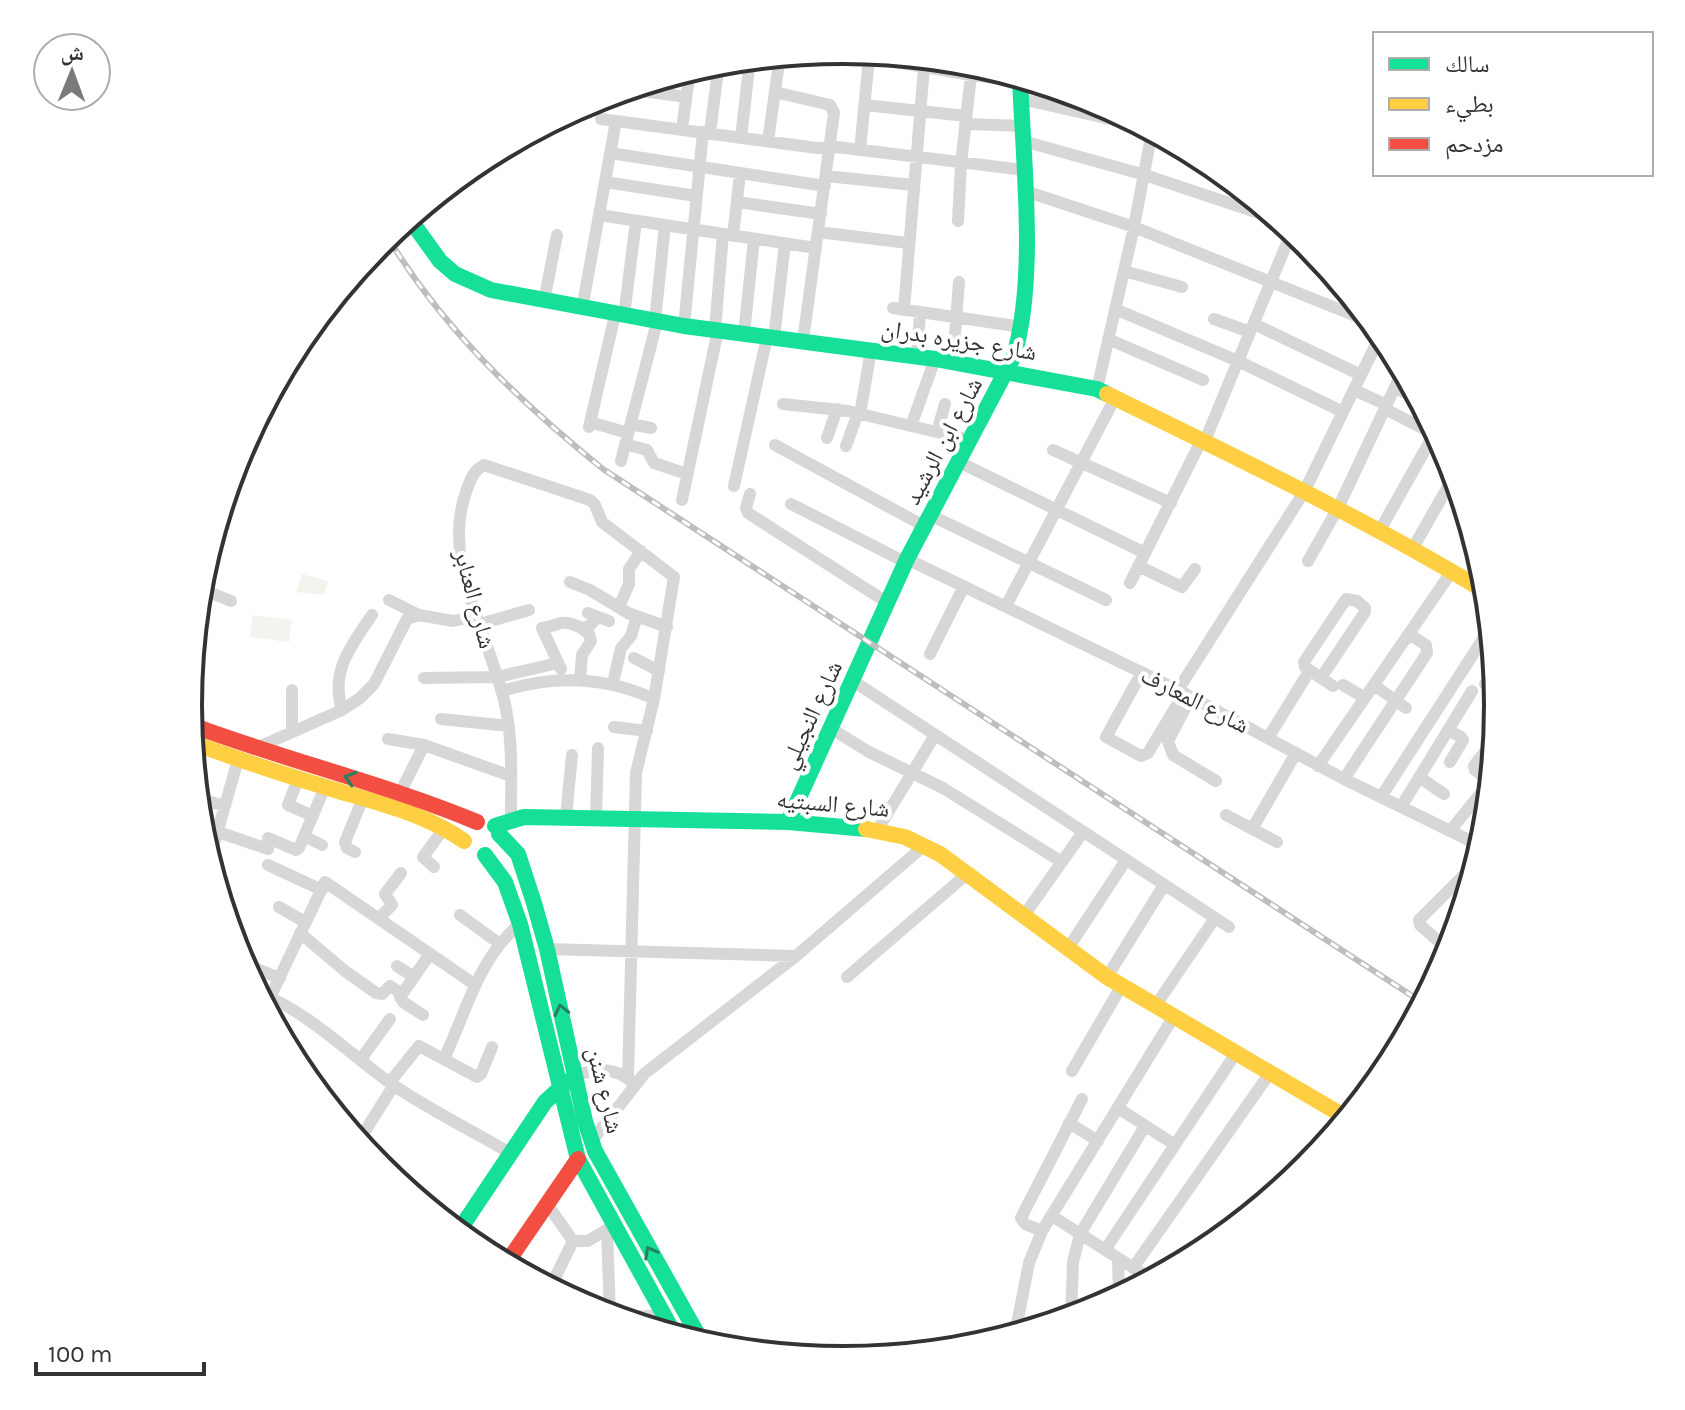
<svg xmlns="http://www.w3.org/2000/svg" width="1685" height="1410" viewBox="0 0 1685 1410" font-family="Karla,'Noto Naskh Arabic',sans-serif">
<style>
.green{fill:#f1f5ed}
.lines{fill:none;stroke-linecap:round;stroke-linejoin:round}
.street{stroke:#d7d7d7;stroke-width:12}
.fast{stroke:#16e098;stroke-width:16}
.slow{stroke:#ffcf43;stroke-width:16}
.jam{stroke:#f24e42;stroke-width:16}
.rail-casing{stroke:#bebebe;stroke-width:6}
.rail{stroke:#fff;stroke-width:3;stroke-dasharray:9;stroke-linecap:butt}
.oneway{stroke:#268160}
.labels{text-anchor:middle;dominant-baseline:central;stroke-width:8;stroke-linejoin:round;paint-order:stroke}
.street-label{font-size:24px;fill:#333;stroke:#fff}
.rim{fill:none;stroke:#333;stroke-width:4}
</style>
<rect width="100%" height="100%" fill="#fff"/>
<path class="green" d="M302,574L328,581L324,595L296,592Z
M253,615L292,620L289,642L250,637Z"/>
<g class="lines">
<path class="street" d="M832,51L971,75L1020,81
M628,89L686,97
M775,92L830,105L834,113L803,341
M1021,99L1141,126
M865,105L966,116
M601,119L817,148L837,147L1024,170
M965,124L1022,126
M682,129L690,70
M710,133L719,62
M741,138L750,59
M768,141L780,56
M1023,141L1145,175L1277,219
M860,150L869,58
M610,153L825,186
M826,176L913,185
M605,182L696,196
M1025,191L1134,227L1373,323
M737,202L821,214
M599,215L816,248
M958,221L961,164L971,75
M818,232L908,243
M733,236L740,173
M1124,271L1182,287
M544,301L557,235
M893,308L1022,327
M582,309L616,121
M1115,309L1238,361L1343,412
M904,310L924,67
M624,316L636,221
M1214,319L1250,332
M655,321L665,225
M1254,324L1361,375
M684,326L703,132
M715,330L723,234
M744,334L754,239
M774,338L785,243
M1108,339L1203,380
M1375,348L1396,358
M917,356L920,312
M953,361L959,282
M1395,388L1417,398
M1097,389L1134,227L1152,131
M1354,390L1387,405
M783,404L848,411L970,440
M860,414L871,350
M590,422L628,433
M631,424L651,428
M911,426L935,359
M589,427L615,315
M937,432L945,404
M827,438L837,409
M1204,443L1292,231
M625,444L647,450L654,463L687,474
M775,445L924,526
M846,446L858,413
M1053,450L1171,503
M621,461L657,322
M959,462L1145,553
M734,486L767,337
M750,494L746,508L748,513L888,603
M682,500L718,330
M791,504L905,562
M930,515L1106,600
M1380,530L1434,434L1385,409
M1413,548L1454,476
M907,559L1178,690L1344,779L1481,846
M1308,561L1338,508L1403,370
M1138,566L1182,587L1195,569
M570,582L590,590L628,613L667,627
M1130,583L1201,441
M199,588L231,601
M389,600L419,615
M1006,606L1115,398
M619,607L629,584V569L641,551
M588,613L609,621
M196,616L212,560
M480,624L529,610
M930,654L964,586
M634,658L659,671
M561,669L542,628C548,627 555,625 561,623C579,620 582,639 597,617
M1142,672L1106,737L1141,756L1148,753L1184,693
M424,678L497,677L558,663
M1321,678L1365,612V608L1357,601L1346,599L1304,662L1305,667L1333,686
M580,680L582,655L591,641L589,634L581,628
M853,681L1229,927
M613,683L621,648L631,636L637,616
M1485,684L1494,670
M1343,685L1365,698
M1374,685L1406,708
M292,690V730
M1178,690L1304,492L1381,334
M502,691C554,675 604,676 654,699
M1191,697L1168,741L1173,755L1216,781
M342,710C330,671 351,646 372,615
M441,719L509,726
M614,727L647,731
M832,729L869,752L943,788L1062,862
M1448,730L1461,737L1463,740L1450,762
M1268,738L1310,670
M388,739L424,745L511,776
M1490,745L1474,766L1475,770L1490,781
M254,749L342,710L360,698L374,684L407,619L419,615L453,621L477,616
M1318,766L1452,571
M1419,777L1444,794
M298,779L288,805L313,816
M1344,779L1427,653L1426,645L1409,634
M400,793L424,745
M1381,797L1490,628
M197,798L225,806
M1401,807L1472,691
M1226,815L1277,842
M566,817L572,755
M596,818L598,748
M511,820C511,783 513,745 506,709C492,638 439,562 467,489C471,478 474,470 484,465L590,500L595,505L602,522L674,577L654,699L636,773L628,1078
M878,829L935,735
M1252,829L1296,753
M1450,831L1490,782
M200,832L216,836
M218,832L268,849
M304,836L322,845
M268,838L296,850L299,848L325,787
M355,852L347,848L345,842L363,798
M209,861L238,760
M268,865L322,890
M434,867L423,857L445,827
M279,907L305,922
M460,915L500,944
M1023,917L1083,832
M379,918L392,905L385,894L401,873
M300,933L345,971L376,993L382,994L390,986L402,994
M1443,945L1420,925L1419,920L1476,863
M547,949L796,956
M1067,950L1126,860
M241,963L280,978
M397,966L414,977
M847,977L967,874
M1107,977L1164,885
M257,992C308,1011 349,1054 393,1085C430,1110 471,1130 510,1153
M1156,1005L1215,918
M265,1008L325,882L474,984
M423,1015L403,1002L400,997L430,954
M361,1059L390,1019
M444,1059C466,1013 478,958 520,924
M298,1068L334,1112
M1072,1071L1122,985
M576,1075C597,1069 614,1066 632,1082
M390,1082L419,1046L477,1077L481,1074L492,1047
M1118,1108L1175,1145
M1069,1123L1098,1141
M360,1139L394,1085
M591,1142L644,1074L796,956L925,845
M1303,1170L1340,1114
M547,1204L573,1241H588L614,1225
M1052,1216L1151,1279
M607,1230L610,1316
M1042,1231L1025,1224L1021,1218L1082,1099
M1105,1250L1236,1053
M1118,1258L1119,1296
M1133,1268L1270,1073
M550,1288L573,1241
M1071,1317L1073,1262L1080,1234L1145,1126
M617,1318L664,1315
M1016,1324L1041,1326
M1015,1334L1029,1263L1042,1231L1174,1016"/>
<path class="fast" d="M409,218L440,261L455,274L491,290L684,326L935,359L1097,389L1107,394
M788,822L907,559L1014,356C1037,277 1023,161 1020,78
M495,826L524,817L788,822L866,829
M499,834L518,854L534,903L547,949L585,1121L595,1151L703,1344
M485,855L505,882L520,924L578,1159L675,1335
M458,1232L545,1102L568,1081"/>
<path class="slow" d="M1107,394C1235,457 1364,518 1486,592
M191,742C237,759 285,775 332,789C378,803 424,813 464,841
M866,829L905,837L940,854L1107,977L1347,1118"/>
<path class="jam" d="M189,724C284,760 383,783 477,822
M506,1264L578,1159"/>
<defs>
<path id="rail" d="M387,236C442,328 520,402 603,469L1423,1003"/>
</defs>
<use href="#rail" class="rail-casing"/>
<use href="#rail" class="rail"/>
</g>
<defs><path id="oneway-chevron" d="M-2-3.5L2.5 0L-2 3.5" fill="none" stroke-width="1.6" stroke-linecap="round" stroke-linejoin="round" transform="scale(2)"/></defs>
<g class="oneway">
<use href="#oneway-chevron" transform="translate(350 778) rotate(-163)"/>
<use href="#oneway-chevron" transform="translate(561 1010) rotate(-103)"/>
<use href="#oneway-chevron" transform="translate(650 1252) rotate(-119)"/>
</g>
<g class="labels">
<g class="street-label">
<text transform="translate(959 340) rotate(9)">شارع جزيره بدران</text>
<text transform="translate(943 441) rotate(-62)">شارع ابن الرشيد</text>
<text transform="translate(475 599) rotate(75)">شارع العنابر</text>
<text transform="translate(1195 700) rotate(27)">شارع المعارف</text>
<text transform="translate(811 715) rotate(-65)">شارع النجيلي</text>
<text transform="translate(833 804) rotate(5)">شارع السبتيه</text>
<text transform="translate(605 1090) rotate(76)">شارع شنن</text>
</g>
</g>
<path d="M0 0H1685V1410H0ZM202 705a641 641 0 1 1 1282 0a641 641 0 1 1-1282 0Z" fill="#fff" fill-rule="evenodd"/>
<path class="rim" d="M202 705a641 641 0 1 1 1282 0a641 641 0 1 1-1282 0Z"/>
<rect x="1373" y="32" width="280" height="144" fill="#ffffff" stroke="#adadad" stroke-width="2"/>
<rect x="1389" y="58" width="40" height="12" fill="#16e098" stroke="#adadad" stroke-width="2"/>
<text x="1445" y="72" font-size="24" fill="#333333">سالك</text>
<rect x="1389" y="98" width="40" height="12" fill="#ffcf43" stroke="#adadad" stroke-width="2"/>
<text x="1445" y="112" font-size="24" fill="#333333">بطيء</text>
<rect x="1389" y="138" width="40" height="12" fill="#f24e42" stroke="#adadad" stroke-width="2"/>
<text x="1445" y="152" font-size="24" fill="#333333">مزدحم</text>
<g transform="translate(72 72) rotate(1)"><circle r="38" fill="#ffffff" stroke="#adadad" stroke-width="2"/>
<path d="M0-6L14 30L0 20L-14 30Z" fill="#7a7a7a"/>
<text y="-12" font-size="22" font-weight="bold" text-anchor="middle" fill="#333333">ش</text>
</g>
<path d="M36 1362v12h168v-12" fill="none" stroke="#333333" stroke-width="4"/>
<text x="48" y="1362" font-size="24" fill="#333333" stroke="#ffffff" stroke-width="6" paint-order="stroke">100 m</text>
</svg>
